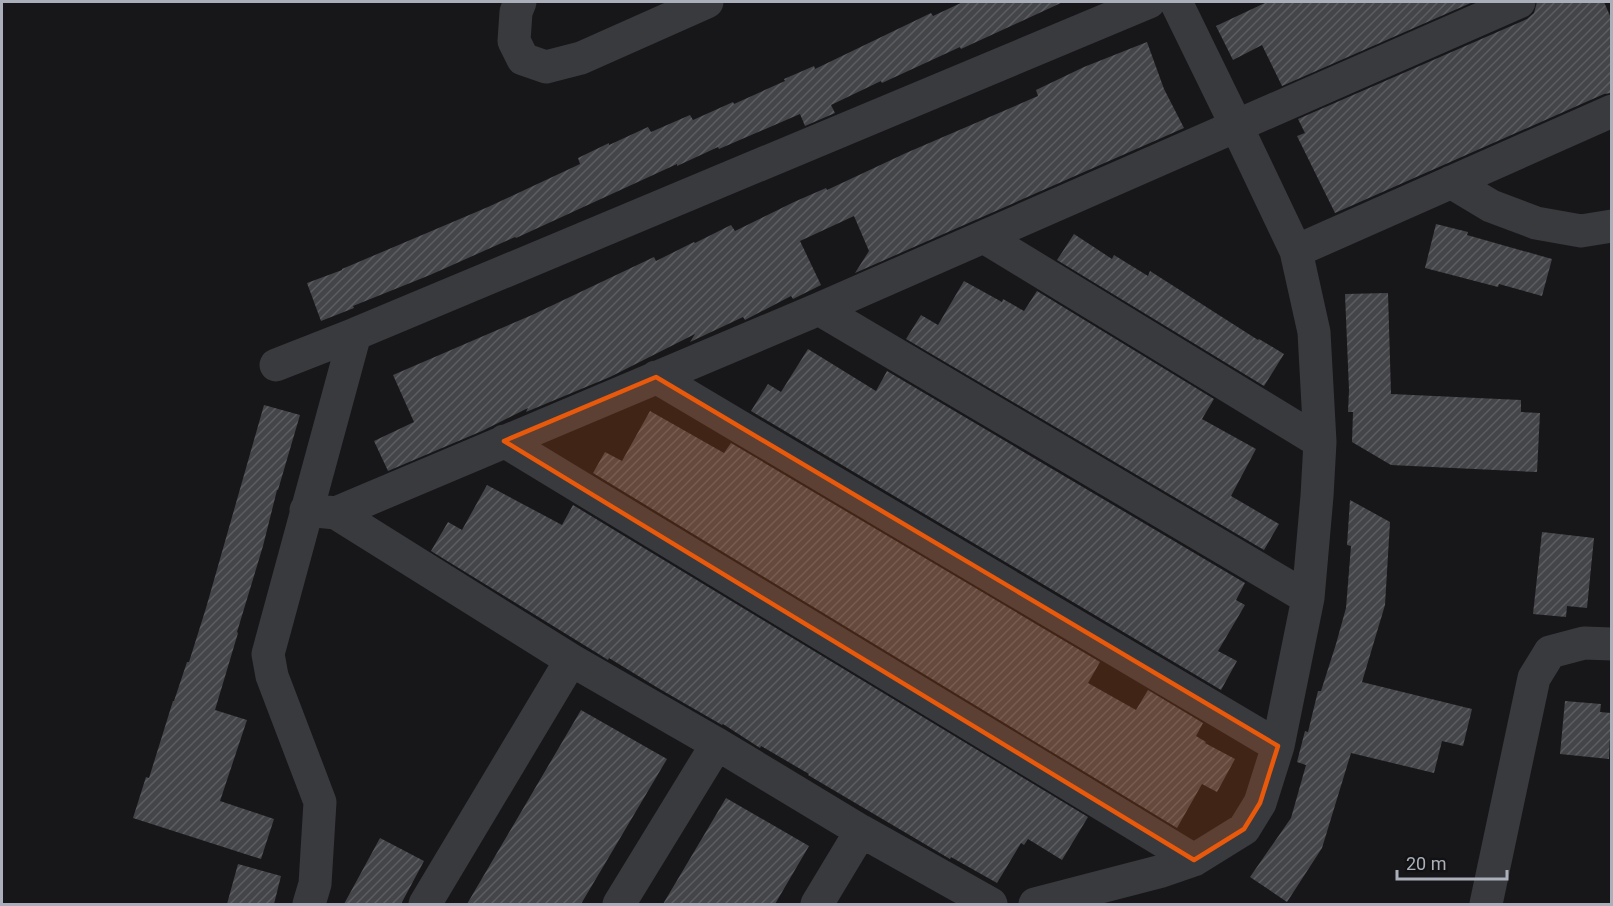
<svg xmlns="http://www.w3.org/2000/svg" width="1613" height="906" viewBox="0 0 1613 906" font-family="Roboto,sans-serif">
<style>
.building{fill:url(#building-hatch)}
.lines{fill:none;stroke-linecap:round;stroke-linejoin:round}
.minor{stroke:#393a3e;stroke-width:33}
.marked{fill:#e8590c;fill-opacity:0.2;stroke:#e8590c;stroke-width:4.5;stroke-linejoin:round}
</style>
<defs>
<pattern id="building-hatch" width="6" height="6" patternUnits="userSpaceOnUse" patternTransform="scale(1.5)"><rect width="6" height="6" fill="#444549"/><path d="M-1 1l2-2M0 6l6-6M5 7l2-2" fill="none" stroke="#5c5d61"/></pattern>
</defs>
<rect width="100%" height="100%" fill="#171719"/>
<path class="building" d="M963,2H1063L961,49L960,47L882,83L881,81L831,105L835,113L805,126L800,114L719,149L718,147L677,166V164L516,238L515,237L430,275L353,306L354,308L321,321L307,283L342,270V269L488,207L580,164L578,158L609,143V145L648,127L651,132L690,115L693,120L733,102L734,104L785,81L784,79L814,66L815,69L931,13L933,16Z
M1267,2H1473L1282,86L1262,45L1233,60L1216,26Z
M1537,2H1604L1611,18V93L1604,94L1335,213L1297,136L1305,133L1298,119L1527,19L1534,13Z
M1147,42L1164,89L1184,128L855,273L869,251L854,216L800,241L821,285L793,299L791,296L745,320L743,317L690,342L695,334L610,377L526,412L528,408L482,431L388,471L374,441L414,422L393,375L532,315L654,257L656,261L694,242L695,243L731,225L735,231L794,202L826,188L827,190L906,153L1038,96L1036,90L1084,67Z
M1436,224L1468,232L1467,235L1552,259L1542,296L1499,284L1498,287L1425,268Z
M1074,234L1112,259L1114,255L1148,276L1150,271L1258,340L1259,339L1284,354L1264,386L1057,260Z
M964,281L1002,302L1003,299L1024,311L1037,291L1214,399L1202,419L1256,449L1231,496L1279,524L1264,550L906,339L921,315L938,325Z
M1388,293L1391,394L1521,400V412L1540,413L1537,472L1391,465L1352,442L1353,412H1348L1349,390L1345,294Z
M808,349L876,391L887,371L1245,583L1236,600L1245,605L1218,651L1237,661L1221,690L751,411L768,384L781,392Z
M264,405L300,415L278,490H277L263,546L237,632L238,633L215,710L247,720L220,801L274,819L261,859L133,818L146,777L149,778L173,701H174L187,662H189L206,608Z
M650,411L724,453L731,443L1100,662L1088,683L1136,710L1148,690L1203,723L1196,736L1206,742L1205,743L1235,759L1217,792L1202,784L1177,828L593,473L605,452L622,461Z
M487,485L562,525L573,505L1088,817L1062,860L1028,839L1024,845L1021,843L997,883L951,857L950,859L808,775L809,774L761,746L760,748L723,724L722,725L658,688L609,658L608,660L597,653L431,551L448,522L462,530Z
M1350,500L1390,522L1385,605L1362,682L1472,709L1463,746L1442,741L1434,773L1351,753L1322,848L1287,902L1250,877L1291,818L1306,765L1297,762L1305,731L1308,732L1318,691H1321L1336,644L1346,608L1351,546L1347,545Z
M1542,532L1594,538L1587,608L1567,606L1566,617L1533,614Z
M1565,701L1601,704L1600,712L1611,713L1609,759L1560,754Z
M581,710L667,759L581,904H467Z
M726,798L809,846L775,904H663Z
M380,838L424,861L401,904H344Z
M238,864L281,876L274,904H227Z"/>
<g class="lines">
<path class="minor" d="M520,2L516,12L514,41L523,59L546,67L581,58L707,2
M1451,182L1491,206L1536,223L1581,231L1612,226
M984,237L1320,442
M1296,251L1612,111
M819,309L1308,598
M276,365L355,334L1149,2
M656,377L1278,746
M504,441L1194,860
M306,510L336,513L571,660L717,744L861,831L991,904
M336,513L819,309L1519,2
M309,904L315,884L320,802L272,676L268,654L355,334
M425,904L571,660
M619,904L717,744
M817,904L861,831
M1035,904L1162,871L1194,860L1244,829L1260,803L1278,746L1308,598L1317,496L1320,442L1314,332L1296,251L1236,125L1176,2
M1486,904L1534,678L1550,652L1584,643L1612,644"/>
</g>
<path class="marked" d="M656,377L1278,746L1260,803L1244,829L1194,860L504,441Z"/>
<rect width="1613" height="906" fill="none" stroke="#aaafb9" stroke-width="6"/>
<path d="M1397 870v9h110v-9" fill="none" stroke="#aaafb9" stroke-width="3"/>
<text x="1406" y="870" font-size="18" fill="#aaafb9" stroke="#121214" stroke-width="4.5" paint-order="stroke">20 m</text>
</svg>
